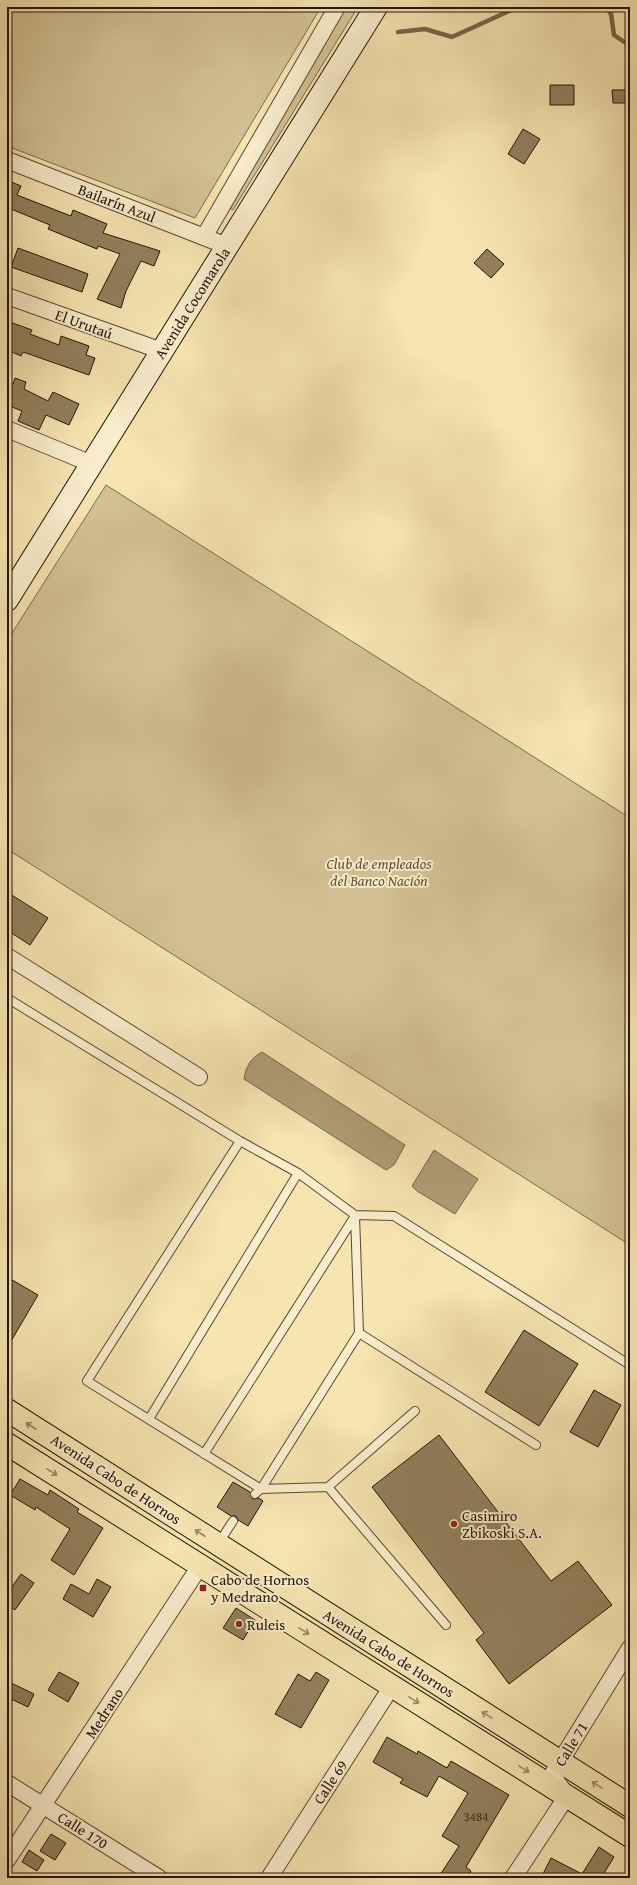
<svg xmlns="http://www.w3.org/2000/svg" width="637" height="1885" viewBox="0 0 637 1885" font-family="'Gentium Book Plus',serif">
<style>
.green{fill:#d3c194;stroke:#7c6a4c}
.water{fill:#af9d77;stroke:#786649}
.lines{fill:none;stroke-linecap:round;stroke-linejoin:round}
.stream{stroke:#786649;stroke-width:4.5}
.building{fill:#92805e;stroke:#261405}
.service-casing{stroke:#5a4830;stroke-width:10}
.minor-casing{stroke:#5a4830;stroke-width:18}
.secondary-casing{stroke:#261405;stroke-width:24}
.primary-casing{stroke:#261405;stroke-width:24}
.service{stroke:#f9edcc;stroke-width:8}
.minor{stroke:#f9edcc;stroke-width:16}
.secondary{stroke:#f9edcc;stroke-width:22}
.primary{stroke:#f6e4b1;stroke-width:22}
.oneway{stroke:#988664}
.poi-dot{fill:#8f2418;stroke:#f9edcc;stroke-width:1.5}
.labels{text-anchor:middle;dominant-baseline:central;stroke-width:4;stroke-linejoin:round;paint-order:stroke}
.number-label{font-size:13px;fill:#412f1b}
.street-label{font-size:15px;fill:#261405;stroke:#f9edcc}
.park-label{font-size:15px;font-style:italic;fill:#635137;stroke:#f9edcc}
.poi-label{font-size:15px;fill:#261405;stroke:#f9edcc;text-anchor:start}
</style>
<rect width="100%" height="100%" fill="#f6e4b1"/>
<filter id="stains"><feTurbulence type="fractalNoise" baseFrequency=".005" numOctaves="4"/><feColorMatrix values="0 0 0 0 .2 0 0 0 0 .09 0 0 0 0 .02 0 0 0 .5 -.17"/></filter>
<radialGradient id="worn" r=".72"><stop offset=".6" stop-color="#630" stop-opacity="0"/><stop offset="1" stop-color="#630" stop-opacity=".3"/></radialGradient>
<path class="green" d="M7,7H321L195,218L7,146Z
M346,7H358L233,210L224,205Z
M106,485L630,818V1245L7,849V641Z"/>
<path class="water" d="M262,1052L405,1145L394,1165L386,1170L244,1079C246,1066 251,1058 262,1052Z
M434,1150L478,1179L455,1214L417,1191L412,1186Z"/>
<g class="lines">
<path class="stream" d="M606,7L611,14L614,35L630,46
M398,32L425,29L452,37L518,7"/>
</g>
<path class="building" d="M550,85H574V105H550Z
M612,90H629V103H613Z
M523,129L540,139L524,164L508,154Z
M7,180L21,186L17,195L71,216L73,210L107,224L103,233L160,251L154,266L141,261L126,291L121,308L97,299L120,254L98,246L97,249L48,229L50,225L11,209L7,219Z
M18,248L88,274L82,292L11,267Z
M487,249L504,264L491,278L474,263Z
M7,321L32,330L30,334L59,345L61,336L89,346L86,355L95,358L89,375L23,352L21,356L7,350Z
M15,378L26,382L24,389L48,401L53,392L79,404L69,425L46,415L39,430L18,421L22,411L7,405V381L13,384Z
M7,892L48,918L30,945L7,930Z
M7,1277L38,1295L7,1348Z
M524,1330L578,1364L539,1426L485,1392Z
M594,1390L621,1405L598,1447L570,1432Z
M439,1435L551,1581L578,1561L612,1605L509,1684L476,1640L484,1633L372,1487Z
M20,1479L48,1495L50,1490L79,1509L77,1512L103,1528L74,1575L51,1560L70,1529L36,1507L35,1510L10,1495Z
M233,1482L250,1492L253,1499L259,1498L263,1501L248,1526L238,1520L236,1516H231L217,1507Z
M21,1574L34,1583L15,1610L7,1604V1594Z
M97,1579L111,1587L93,1617L63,1599L71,1584L89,1594Z
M236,1608L255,1620L243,1640L223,1628Z
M59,1672L79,1683L68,1702L48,1690Z
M316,1672L329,1680L301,1728L275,1714L298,1674L310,1681Z
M7,1681L34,1694L28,1707L7,1697Z
M387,1737L417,1754L418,1751L447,1768L451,1761L509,1795L466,1867L471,1871L467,1878H438L459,1846L442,1836L468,1793L439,1776L427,1797L400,1783L403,1779L373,1762Z
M51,1834L66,1843L55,1860L40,1851Z
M599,1847L614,1857L601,1878H541L551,1858L582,1874Z
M29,1850L44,1860L37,1871L22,1862Z"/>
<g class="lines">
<defs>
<path id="service" d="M7,998L240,1141L298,1173L355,1215L394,1216L630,1365
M240,1141L87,1381L261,1489L328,1487L415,1411
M359,1333L536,1445
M149,1419L298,1173
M204,1454L355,1216
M328,1487L446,1625
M255,1494L261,1489L359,1333L355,1215
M218,1544L233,1521"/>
<path id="minor" d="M7,160L227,246
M204,237L337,7
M7,296L162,351
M7,429L92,464
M7,956L199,1077
M7,1783L159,1878
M7,1860L200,1566
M269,1878L392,1686
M513,1878L567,1796L552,1775L630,1648"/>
<path id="secondary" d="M7,600L376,7"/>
<path id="primary" d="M7,1410L630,1806
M7,1444L630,1836"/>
</defs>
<use href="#service" class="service-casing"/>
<use href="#minor" class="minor-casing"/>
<use href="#secondary" class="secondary-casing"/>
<use href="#primary" class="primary-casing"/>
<use href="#service" class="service"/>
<use href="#minor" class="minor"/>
<use href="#secondary" class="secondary"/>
<use href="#primary" class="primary"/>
</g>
<defs><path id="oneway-shaft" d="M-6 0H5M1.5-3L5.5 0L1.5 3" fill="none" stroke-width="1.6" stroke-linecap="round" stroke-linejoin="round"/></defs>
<g class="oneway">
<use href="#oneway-shaft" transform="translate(31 1426) rotate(-147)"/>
<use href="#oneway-shaft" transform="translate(52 1472) rotate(32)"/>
<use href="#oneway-shaft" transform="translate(200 1533) rotate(-147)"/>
<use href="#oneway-shaft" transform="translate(304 1631) rotate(32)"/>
<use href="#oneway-shaft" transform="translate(414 1700) rotate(32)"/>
<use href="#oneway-shaft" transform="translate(487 1715) rotate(-148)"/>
<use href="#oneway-shaft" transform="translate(524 1769) rotate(32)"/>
<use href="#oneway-shaft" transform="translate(597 1785) rotate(-148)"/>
</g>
<g class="poi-dot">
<circle cx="454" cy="1524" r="4"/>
<rect x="199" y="1584" width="8" height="8" rx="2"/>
<circle cx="239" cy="1624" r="4"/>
</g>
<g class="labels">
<g class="number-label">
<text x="476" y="1816">3484</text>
</g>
<g class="street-label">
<text transform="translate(117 203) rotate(21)">Bailarín Azul</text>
<text transform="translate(192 303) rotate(-58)">Avenida Cocomarola</text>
<text transform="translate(84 324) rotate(20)">El Urutaú</text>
<text transform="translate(116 1479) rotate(33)">Avenida Cabo de Hornos</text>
<text transform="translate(389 1653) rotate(32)">Avenida Cabo de Hornos</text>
<text transform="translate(104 1713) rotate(-57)">Medrano</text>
<text transform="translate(571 1744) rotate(-59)">Calle 71</text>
<text transform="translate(330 1782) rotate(-57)">Calle 69</text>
<text transform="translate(83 1830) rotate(32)">Calle 170</text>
</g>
<g class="park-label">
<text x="379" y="863">Club de empleados<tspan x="379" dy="17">del Banco Nación</tspan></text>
</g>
<g class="poi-label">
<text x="462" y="1515">Casimiro<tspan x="462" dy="17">Zbikoski S.A.</tspan></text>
<text x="211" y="1579">Cabo de Hornos<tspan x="211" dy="17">y Medrano</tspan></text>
<text x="247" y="1624">Ruleis</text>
</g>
</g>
<rect width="637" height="1885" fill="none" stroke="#f6e4b1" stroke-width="24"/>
<rect x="8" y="8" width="621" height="1869" fill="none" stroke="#261405" stroke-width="2"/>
<rect x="12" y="12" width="613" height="1861" fill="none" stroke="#261405"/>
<rect width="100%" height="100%" filter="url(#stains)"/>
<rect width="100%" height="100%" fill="url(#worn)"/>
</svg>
